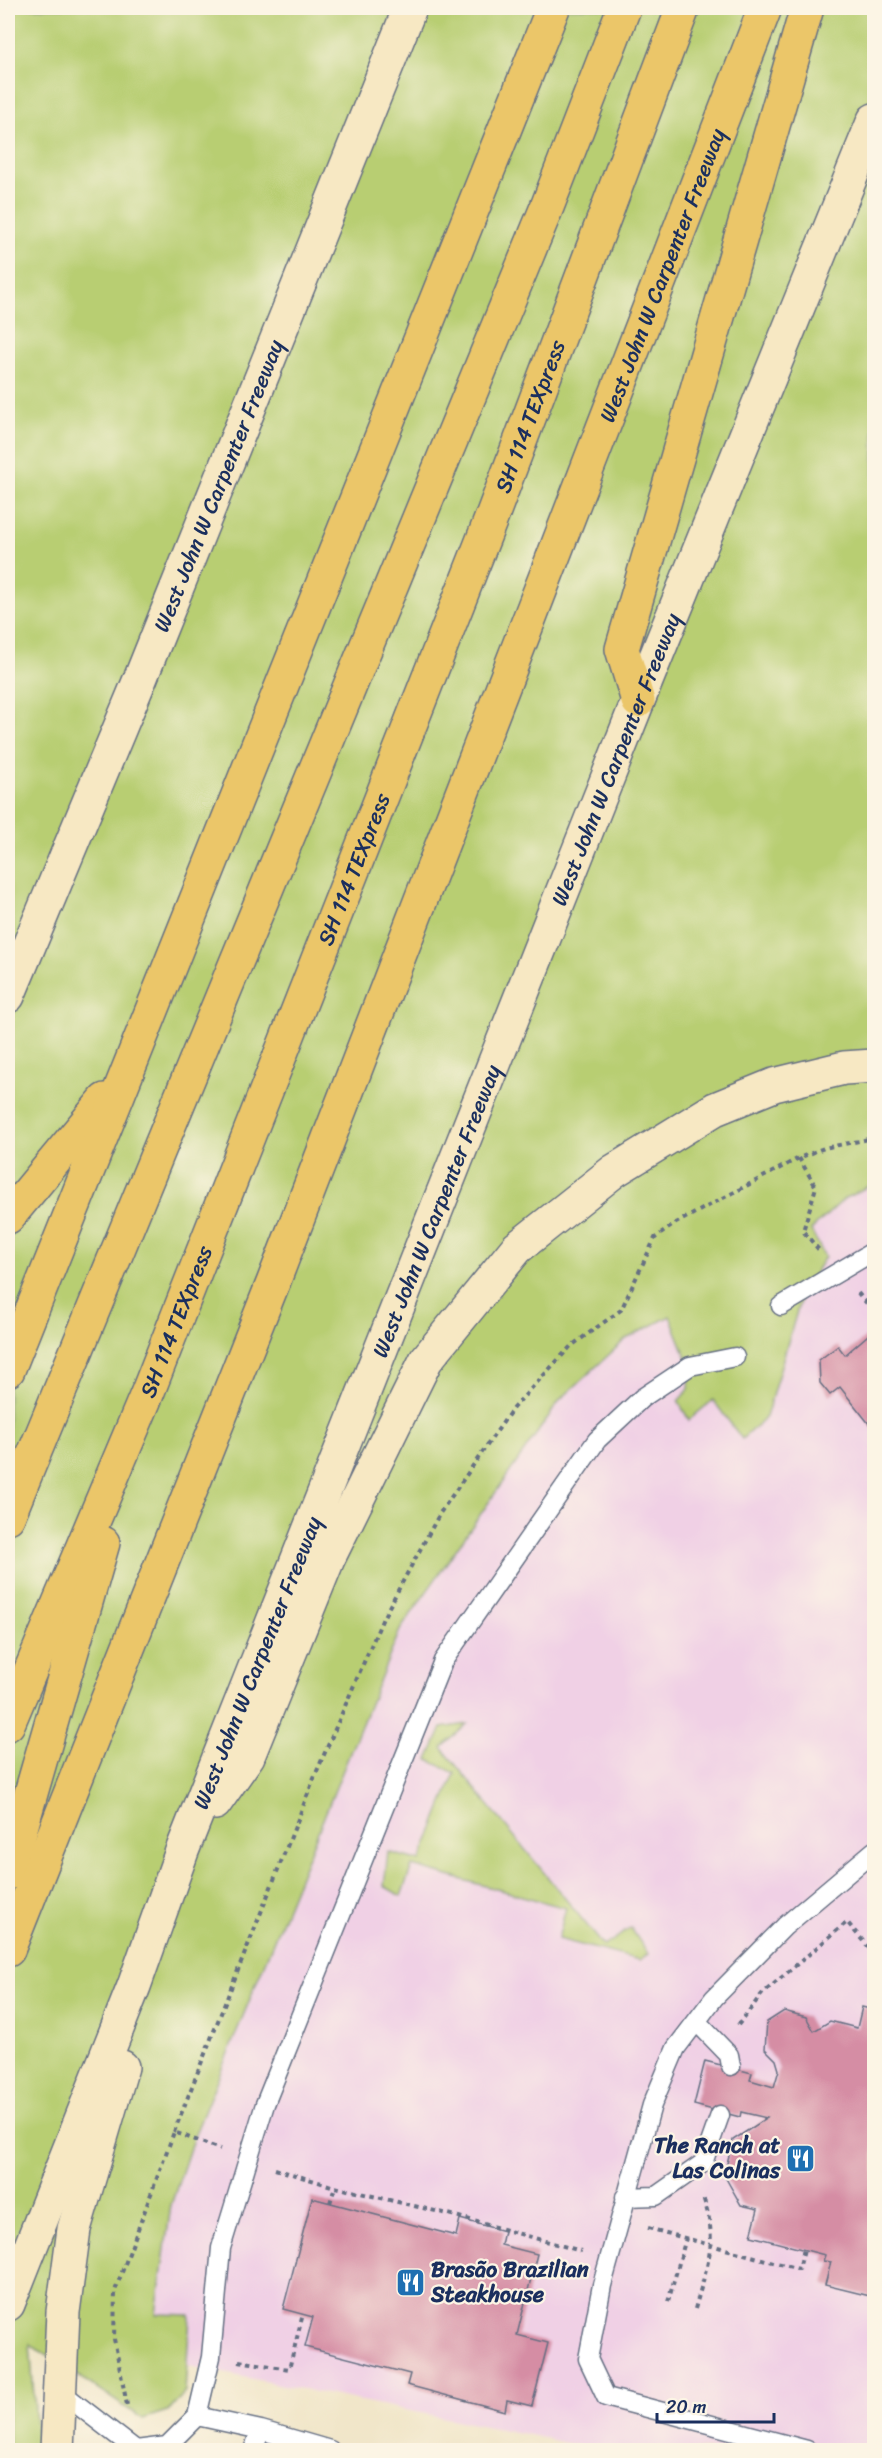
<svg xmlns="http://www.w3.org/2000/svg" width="882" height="2458" viewBox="0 0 882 2458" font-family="Sriracha,sans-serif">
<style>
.built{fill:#f0d0e5}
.green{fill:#b8ce72;stroke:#6a7e68;stroke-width:1.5}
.building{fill:#d58da4}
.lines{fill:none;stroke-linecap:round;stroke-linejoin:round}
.service-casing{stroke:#666f83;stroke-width:21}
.secondary-casing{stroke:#666f83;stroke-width:36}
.motorway-casing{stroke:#666f83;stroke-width:36}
.path{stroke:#666f83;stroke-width:4;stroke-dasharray:4.5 4.5;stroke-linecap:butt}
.service{stroke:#fff;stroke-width:18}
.secondary{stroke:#f7e8c3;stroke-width:33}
.motorway{stroke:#ebc669;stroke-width:33}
.labels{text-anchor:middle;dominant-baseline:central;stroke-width:4.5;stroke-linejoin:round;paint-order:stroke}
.street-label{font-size:22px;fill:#1b2f5e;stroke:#fcf5e5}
.poi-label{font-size:22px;font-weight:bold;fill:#1b2f5e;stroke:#fcf5e5;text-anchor:end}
</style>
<rect width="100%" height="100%" fill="#fcf5e5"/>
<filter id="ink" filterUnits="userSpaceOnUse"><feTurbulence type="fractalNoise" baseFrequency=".0167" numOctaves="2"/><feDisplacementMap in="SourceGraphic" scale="12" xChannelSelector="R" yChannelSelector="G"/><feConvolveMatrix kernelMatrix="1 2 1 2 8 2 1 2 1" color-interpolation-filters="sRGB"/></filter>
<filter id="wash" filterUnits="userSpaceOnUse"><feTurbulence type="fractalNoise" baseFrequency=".008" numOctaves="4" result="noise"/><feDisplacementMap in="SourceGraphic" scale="24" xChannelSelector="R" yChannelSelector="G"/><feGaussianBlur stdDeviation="1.35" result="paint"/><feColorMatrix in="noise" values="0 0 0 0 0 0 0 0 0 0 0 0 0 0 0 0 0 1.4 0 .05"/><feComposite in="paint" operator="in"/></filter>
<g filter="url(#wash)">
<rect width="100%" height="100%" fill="#f1e6c9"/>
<path class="built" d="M874,1183V2450H594L549,2439L154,2359L156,2314L171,2205L193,2139L400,1630L560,1400L626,1339L811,1231L844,1199Z"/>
<path class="green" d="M8,8H874V1183L844,1199L811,1230L825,1257L802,1294L766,1417L742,1439L713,1400L689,1420L678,1401L689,1389L690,1366L670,1316L626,1339L560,1400L400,1630L193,2139L171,2205L156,2314L190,2315L185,2392L170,2410L143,2419L30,2344L38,2450H8Z
M467,1724L442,1748L604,1946L631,1928L648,1954L639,1960L558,1939L566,1908L412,1866L401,1896L384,1886L388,1852L420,1861L455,1773L428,1760L442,1728Z"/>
<g id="blocks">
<path class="building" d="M874,1330V1430L840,1387L830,1395L820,1383L819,1360L838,1346L845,1355Z
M862,2007L874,2010V2297L825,2285L831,2262L823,2261L825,2255L751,2236L758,2209L741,2205L724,2175L733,2140L767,2118L741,2112L740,2117L694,2105L705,2061L752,2073L750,2080L774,2087L779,2070L776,2060L765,2049L767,2022L784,2011L806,2017L814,2031L830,2021L857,2028Z
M312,2198L456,2236L460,2219L504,2231L501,2245L537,2254L517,2335L548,2343L532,2406L507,2400L505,2411L407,2385L410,2374L305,2347L313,2317L283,2309Z"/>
</g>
</g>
<g filter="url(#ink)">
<use href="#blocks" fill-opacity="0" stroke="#666f83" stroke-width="1.5"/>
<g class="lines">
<defs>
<path id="service" d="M781,1306L874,1251
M697,2022L729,2055L731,2066
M625,2197L656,2196L703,2163L720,2115
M60,2387L70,2399L136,2450L167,2446L197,2416L211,2357L221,2248L265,2104L443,1661L597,1440L642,1398L690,1366L735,1357
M197,2416L261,2430L330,2450
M253,2450L261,2430
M807,2450L606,2397L588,2359L602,2285L652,2105L676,2048L714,1998L785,1926L874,1851"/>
<g id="secondary">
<path id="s1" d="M8,996L141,677L410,8"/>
<path d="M215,1803L248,1756L328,1559L426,1360L517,1248L614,1171L715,1109L774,1085L844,1068L874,1066"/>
<path id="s2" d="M8,2304L134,1986L182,1851L638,701L874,120"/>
<path d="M57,2450L63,2312L74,2229L122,2067"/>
</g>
<g id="motorway">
<path d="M638,701L622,649L807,8"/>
<path d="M8,1217L105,1100"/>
<path d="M8,1370L553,8"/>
<path d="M8,1517L547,207L624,8"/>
<path id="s3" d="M8,1724L147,1394L491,519L683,8"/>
<path d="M8,1873L103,1543"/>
<path id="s4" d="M8,1950L273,1283L765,8"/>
</g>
</defs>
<use href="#service" class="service-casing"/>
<use href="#secondary" class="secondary-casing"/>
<use href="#motorway" class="motorway-casing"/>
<path class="path" d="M799,1158L816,1187L803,1231L819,1250
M858,1293L874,1312
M738,2025L762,1994L847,1922L874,1954
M174,2132L317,1771L383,1618L440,1513L513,1408L571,1346L621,1310L655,1238L676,1223L799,1158L824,1148L874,1138
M275,2169L335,2187L452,2215L581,2251
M330,2203L335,2187
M648,2228L799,2269L804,2249
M668,2302L686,2238
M695,2309C707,2264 719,2243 703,2197
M239,2361L289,2369L303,2314
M127,2405L114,2339L115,2291L174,2132L220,2149"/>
<use href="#service" class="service"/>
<use href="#secondary" class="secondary"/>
<use href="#motorway" class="motorway"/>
</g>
</g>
<defs>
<symbol id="restaurant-square" viewBox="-11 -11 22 22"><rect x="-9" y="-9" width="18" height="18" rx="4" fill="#1f6fb2" stroke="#fcf5e5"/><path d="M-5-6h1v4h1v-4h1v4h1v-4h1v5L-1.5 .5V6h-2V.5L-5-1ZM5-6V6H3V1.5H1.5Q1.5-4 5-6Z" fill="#fff"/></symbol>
</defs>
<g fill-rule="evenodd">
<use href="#restaurant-square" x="784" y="2142" width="33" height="33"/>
<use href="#restaurant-square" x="394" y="2266" width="33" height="33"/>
</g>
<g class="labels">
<g class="street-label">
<text stroke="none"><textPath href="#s4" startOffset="1798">West John W Carpenter Freeway</textPath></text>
<text stroke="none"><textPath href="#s3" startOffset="1408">SH 114 TEXpress</textPath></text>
<text stroke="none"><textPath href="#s1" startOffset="552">West John W Carpenter Freeway</textPath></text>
<text stroke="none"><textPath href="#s2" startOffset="1660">West John W Carpenter Freeway</textPath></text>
<text stroke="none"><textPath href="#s3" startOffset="922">SH 114 TEXpress</textPath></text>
<text stroke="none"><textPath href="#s2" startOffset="1174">West John W Carpenter Freeway</textPath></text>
<text stroke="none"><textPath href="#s3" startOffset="436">SH 114 TEXpress</textPath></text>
<text stroke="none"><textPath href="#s2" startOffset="688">West John W Carpenter Freeway</textPath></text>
</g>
<g class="poi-label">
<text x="780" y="2145">The Ranch at<tspan x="780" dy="25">Las Colinas</tspan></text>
<text x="431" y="2269" text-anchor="start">Brasão Brazilian<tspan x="431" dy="25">Steakhouse</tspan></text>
</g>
</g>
<rect width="882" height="2458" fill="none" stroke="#fcf5e5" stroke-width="30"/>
<path d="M657 2413v9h117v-9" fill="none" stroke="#1b2f5e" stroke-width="3"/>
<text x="666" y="2413" font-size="18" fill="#1b2f5e" stroke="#fcf5e5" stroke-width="4.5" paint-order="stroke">20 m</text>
</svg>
